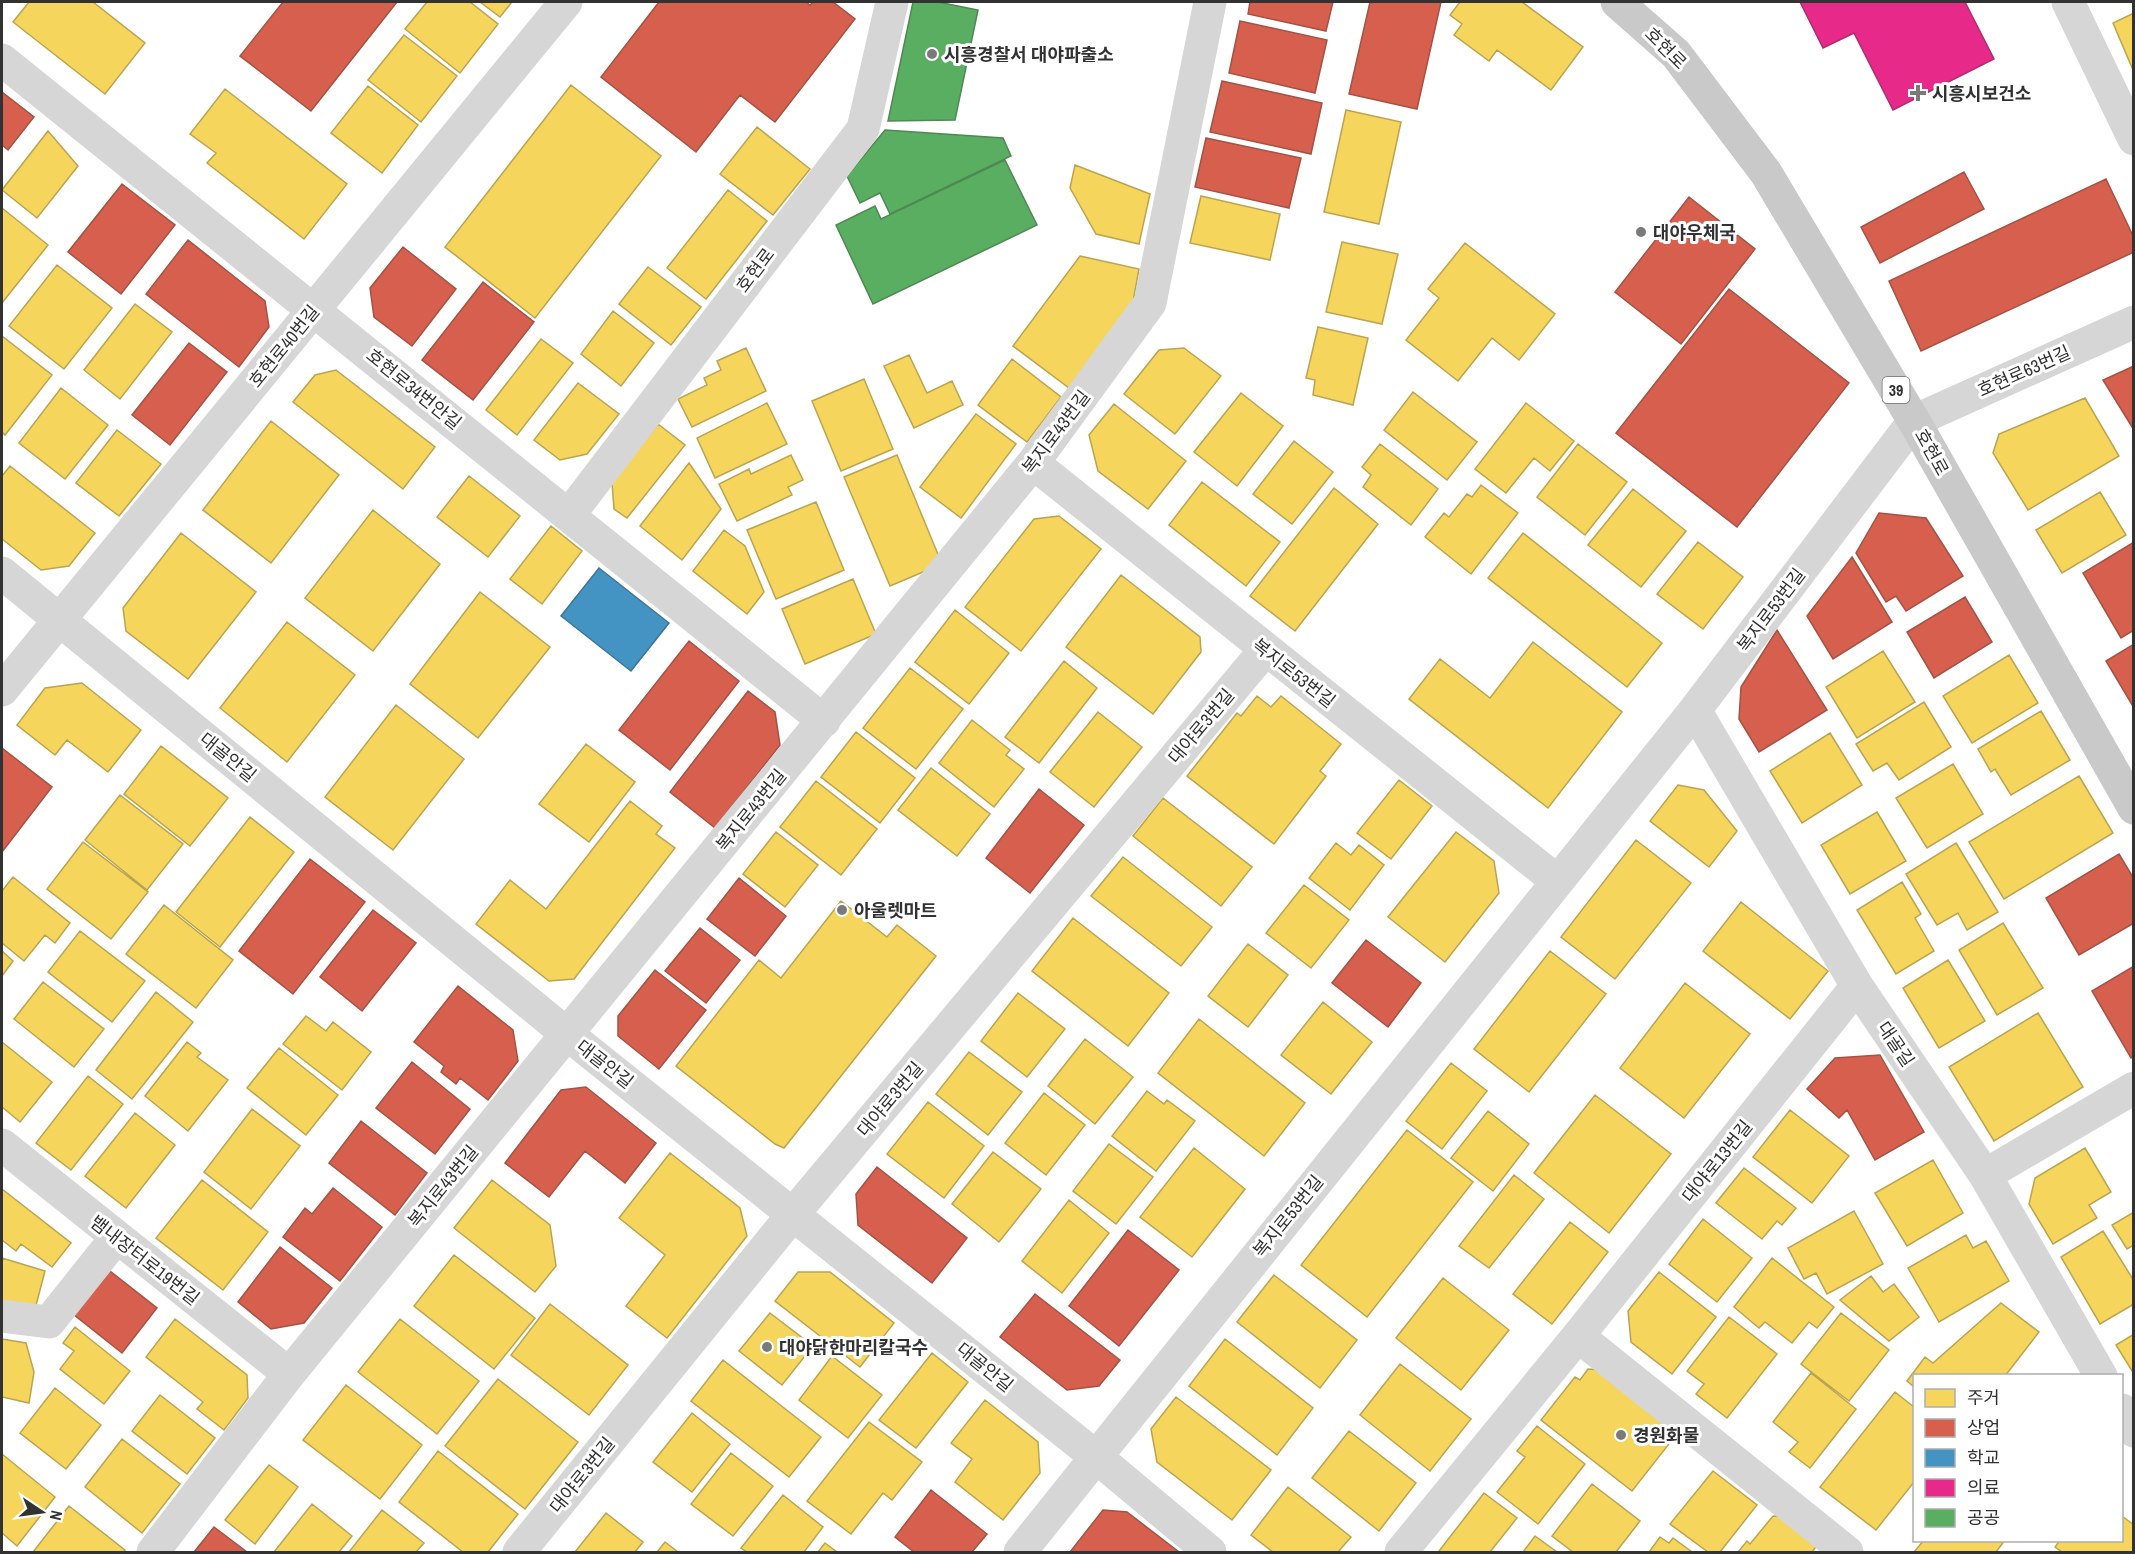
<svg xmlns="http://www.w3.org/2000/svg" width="2135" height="1554" viewBox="0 0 2135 1554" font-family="'Archivo Narrow','Noto Sans KR',sans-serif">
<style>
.homes{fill:#f6d55c;stroke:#bba44f;stroke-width:1.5}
.shops{fill:#d6604d;stroke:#a55245;stroke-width:1.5}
.schools{fill:#4393c3;stroke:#3e7698;stroke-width:1.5}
.health{fill:#e7298a;stroke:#b12c70;stroke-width:1.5}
.public{fill:#5aae61;stroke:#4e8953;stroke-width:1.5}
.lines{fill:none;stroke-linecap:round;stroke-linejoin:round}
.street{stroke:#d6d6d6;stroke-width:33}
.primary{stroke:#c9c9c9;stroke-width:33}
.poi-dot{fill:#7a7a7a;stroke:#fff;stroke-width:2}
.labels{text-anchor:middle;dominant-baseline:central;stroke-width:6;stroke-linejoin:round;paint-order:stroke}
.shield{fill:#fff;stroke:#707070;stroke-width:1.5}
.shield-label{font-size:16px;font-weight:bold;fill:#323232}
.street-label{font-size:18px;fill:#323232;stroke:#fff}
.poi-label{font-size:18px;font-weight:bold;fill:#323232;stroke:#fff;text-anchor:start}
</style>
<rect width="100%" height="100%" fill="#fff"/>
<path class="homes" d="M29,2H93L145,43L105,94L13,22Z
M427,2H470L498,24L460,73L405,29Z
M480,2H512L500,17Z
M1460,2H1522L1583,47L1551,90L1497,50L1489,61L1454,35L1462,24L1450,15Z
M2134,13V69L2133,70L2113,23Z
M404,35L457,76L421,122L368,80Z
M571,85L661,156L535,318L445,247Z
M368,86L418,125L382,173L331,133Z
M225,89L347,184L304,239L207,163L216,153L190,134Z
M1346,110L1401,122L1379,224L1324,212Z
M757,127L810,169L773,215L720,174Z
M48,131L78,166L37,218L2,190Z
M1075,165L1150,194L1139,244L1096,234L1070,188Z
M728,190L767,221L706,299L667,268Z
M1201,196L1280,214L1270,260L1190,243Z
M2,208L48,245L2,303Z
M1342,242L1398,254L1382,324L1326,312Z
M1465,243L1555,314L1519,360L1492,338L1458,381L1406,340L1439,298L1428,289Z
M1080,256L1139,269L1131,313L1073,391L1013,346Z
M57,265L112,308L64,369L9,326Z
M648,267L701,307L671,345L619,304Z
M135,304L172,332L120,399L84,370Z
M613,311L654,343L621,386L581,354Z
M1318,327L1368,338L1353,405L1313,395L1315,380L1306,378Z
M2,336L52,375L5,435L2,432Z
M541,339L573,363L517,435L486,410Z
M746,348L766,391L692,427L678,399L707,385L704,378L721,370L717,361Z
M1184,348L1221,376L1175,434L1124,394L1159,350Z
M909,355L927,393L952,381L963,405L914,428L884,366Z
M1012,359L1061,397L1027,442L978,405Z
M336,370L435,447L403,489L293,402L315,375Z
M864,379L893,449L841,471L812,401Z
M578,383L619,414L587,454L560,460L534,440Z
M61,388L108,425L65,479L19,443Z
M1413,392L1477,442L1447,480L1384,430Z
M1241,393L1283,426L1237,486L1194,452Z
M2085,398L2119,456L2028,510L1993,453L1999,434Z
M767,403L787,444L715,478L697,438Z
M1526,403L1574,441L1550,471L1534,458L1506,493L1475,469Z
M1114,404L1186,461L1148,509L1098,471L1089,435Z
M976,414L1016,444L961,518L920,487Z
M271,421L339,475L271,563L203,510Z
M658,424L685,445L627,518L614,509L612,483Z
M117,430L161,464L119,516L76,483Z
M1294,441L1333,472L1292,524L1253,494Z
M1380,444L1438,489L1411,525L1363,487L1371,475L1362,467Z
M1578,444L1627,482L1585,535L1537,497Z
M791,455L803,480L788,487L792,495L737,521L719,484L749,469L751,474Z
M897,455L942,564L890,586L844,477Z
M689,463L721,509L682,560L640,526Z
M10,466L95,533L69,566L41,570L2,539V476Z
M469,476L520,516L488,557L437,517Z
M1202,482L1280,542L1246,586L1169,525Z
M1481,485L1518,513L1471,574L1425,537L1444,513L1449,517L1467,494L1472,497Z
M1334,488L1378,524L1295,631L1250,596Z
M1633,489L1686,531L1641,587L1588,545Z
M2100,492L2126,535L2062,573L2036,530Z
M816,502L844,570L776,599L747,530Z
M373,510L440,564L373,651L305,598Z
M1059,516L1101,549L1021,651L965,607L1034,519Z
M551,526L582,551L542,604L510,579Z
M724,530L745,546L764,592L747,614L693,571Z
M181,533L256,592L188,679L126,631L123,608Z
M1523,533L1662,643L1627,687L1488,578Z
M1698,542L1743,577L1703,629L1657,594Z
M1121,575L1200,637L1201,652L1153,714L1066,647Z
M853,579L876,634L805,664L782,609Z
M480,592L550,647L478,738L410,684Z
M955,610L1009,653L969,704L915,662Z
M287,622L355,675L287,762L220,708Z
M1533,642L1622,712L1548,808L1409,699L1440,659L1490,698Z
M1883,651L1915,702L1857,738L1826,687Z
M2009,655L2038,703L1972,743L1943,696Z
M1064,661L1097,688L1039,763L1005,737Z
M910,668L963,709L916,769L863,728Z
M82,683L141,730L108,772L67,740L55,755L17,725L45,688Z
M1257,696L1271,707L1281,696L1341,744L1320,771L1326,776L1274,844L1187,776L1237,713L1241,716Z
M1924,702L1951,747L1899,780L1887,763L1873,771L1856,744Z
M396,705L464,759L393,850L325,797Z
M2041,711L2070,760L2011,795L1995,769L1991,772L1978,749Z
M1098,712L1142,747L1094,807L1050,772Z
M972,720L1010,750L1006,755L1024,769L994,807L939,763Z
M856,732L915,778L880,823L821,777Z
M1830,733L1862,785L1802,823L1770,771Z
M586,744L635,782L589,842L539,804Z
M161,746L228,798L190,846L124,794Z
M1953,764L1983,814L1927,848L1896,798Z
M931,768L990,814L957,856L898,810Z
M2079,776L2113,833L2004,899L1969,842Z
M1399,780L1432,806L1391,859L1357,833Z
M816,781L877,829L841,875L780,827Z
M1678,785L1704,790L1737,831L1709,867L1650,821Z
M120,795L183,844L147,890L85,840Z
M1163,798L1252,867L1221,906L1133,836Z
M630,801L662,826L656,834L675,848L574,979L549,981L476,924L510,880L546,909Z
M1877,812L1906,861L1850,894L1821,845Z
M250,817L294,852L220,947L176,912Z
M776,832L818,865L785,907L743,874Z
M1456,832L1494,861L1499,893L1445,962L1388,917Z
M1636,840L1691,883L1615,979L1561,937Z
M83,842L148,892L111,939L47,889Z
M1336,843L1351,855L1359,845L1384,865L1350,910L1309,878Z
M1956,843L1998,912L1967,930L1958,913L1937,925L1906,874Z
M1123,857L1212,927L1181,966L1091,896Z
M13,877L70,923L55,943L45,935L24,961L2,943V891Z
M1902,882L1921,914L1915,918L1934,951L1896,974L1857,910Z
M1304,885L1349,920L1311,968L1266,933Z
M841,901L887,937L897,925L936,956L784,1148L775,1144L676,1066L759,960L781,978Z
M1741,902L1828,971L1790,1019L1703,951Z
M164,905L233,960L196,1008L126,954Z
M1073,918L1169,993L1128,1046L1032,971Z
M2003,923L2043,988L1997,1015L1959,950Z
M80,931L145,981L112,1022L48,972Z
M1248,944L1288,975L1248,1027L1208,996Z
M2,951L13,961L2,976Z
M1550,951L1606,994L1529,1092L1474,1049Z
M1948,960L1985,1021L1939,1048L1903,988Z
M43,982L104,1029L74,1067L14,1019Z
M1685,983L1750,1034L1684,1118L1620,1068Z
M156,992L193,1022L132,1099L96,1070Z
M1018,993L1065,1029L1027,1077L981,1041Z
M1323,1002L1372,1042L1331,1094L1281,1055Z
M2038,1013L2083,1087L1994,1141L1949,1067Z
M306,1016L326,1031L333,1022L371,1052L342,1090L283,1044Z
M1199,1019L1305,1103L1264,1156L1158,1073Z
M1085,1039L1133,1077L1095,1124L1048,1086Z
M2,1042L52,1082L20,1122L2,1107Z
M187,1042L201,1053L197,1057L228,1080L188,1131L145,1096Z
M279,1048L338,1095L306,1135L247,1088Z
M969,1052L1022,1092L988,1135L936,1094Z
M1451,1063L1487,1091L1442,1149L1406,1121Z
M88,1076L123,1104L71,1170L36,1143Z
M1147,1091L1164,1104L1167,1100L1195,1121L1156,1171L1112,1136Z
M1044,1093L1085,1125L1046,1175L1005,1143Z
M1595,1095L1671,1154L1609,1233L1534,1173Z
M928,1102L984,1146L944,1198L887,1154Z
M252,1109L300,1146L251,1209L204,1172Z
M1790,1110L1849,1156L1812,1203L1753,1157Z
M1488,1111L1529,1144L1493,1191L1451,1158Z
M135,1113L175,1145L126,1208L85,1176Z
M1407,1130L1473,1182L1367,1317L1301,1265Z
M1109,1144L1153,1177L1116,1224L1073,1191Z
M1194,1148L1245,1189L1192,1257L1140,1217Z
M2085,1148L2111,1192L2089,1205L2097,1218L2053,1244L2029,1204L2035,1178Z
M993,1152L1041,1189L999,1242L952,1204Z
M670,1153L740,1208L747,1236L667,1338L626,1306L665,1255L619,1218Z
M1933,1160L1963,1213L1907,1246L1875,1193Z
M1744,1168L1796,1208L1782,1225L1777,1221L1762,1239L1716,1203Z
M1514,1175L1544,1199L1489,1268L1459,1246Z
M202,1180L268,1232L223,1290L156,1238Z
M492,1180L550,1225L556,1266L535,1292L454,1228Z
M2,1189L71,1243L52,1267L21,1244L16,1251L2,1240Z
M1069,1200L1109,1233L1062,1293L1022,1261Z
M1854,1211L1883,1264L1827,1294L1816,1273L1804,1279L1788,1248Z
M2134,1212V1245L2127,1249L2112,1225Z
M1703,1219L1752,1258L1717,1302L1669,1264Z
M1570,1222L1608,1252L1552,1324L1513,1294Z
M2103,1231L2134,1281V1304L2100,1324L2061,1257Z
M1966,1235L1973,1248L1986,1241L2009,1281L1939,1322L1908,1268Z
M454,1255L535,1318L494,1369L414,1306Z
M2,1258L45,1271L34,1313L2,1304Z
M1772,1258L1834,1307L1817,1328L1809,1322L1792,1343L1765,1322L1759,1328L1734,1307Z
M798,1272H830L894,1323L860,1367L775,1301Z
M1659,1272L1716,1317L1672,1374L1631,1342L1628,1311Z
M1274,1275L1357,1340L1320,1388L1237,1322Z
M1871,1276L1883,1292L1894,1284L1919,1317L1889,1341L1840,1300Z
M1443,1278L1509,1330L1461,1390L1396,1338Z
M2001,1303L2039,1332L2005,1376H1914V1387L1907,1381L1925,1357L1933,1363Z
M550,1304L628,1365L589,1415L511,1355Z
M770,1313L813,1346L782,1385L739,1351Z
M1841,1313L1889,1350L1849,1401L1801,1364Z
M1729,1317L1777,1354L1727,1418L1696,1394L1704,1384L1687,1371Z
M175,1319L247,1375L248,1398L224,1430L197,1409L203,1402L146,1357Z
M400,1319L479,1381L437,1434L358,1372Z
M75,1327L130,1371L104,1404L60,1369L74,1351L63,1343Z
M2134,1334V1374L2116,1345Z
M2,1339L26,1343L34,1372L29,1403L2,1397Z
M1225,1339L1313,1408L1277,1455L1189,1386Z
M932,1353L968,1382L916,1448L879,1420Z
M832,1356L882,1395L848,1438L799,1400Z
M723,1360L821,1437L789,1477L691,1401Z
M1400,1364L1471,1419L1430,1471L1360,1415Z
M1588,1369L1602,1370L1680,1430L1632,1491L1541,1420L1575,1377L1580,1380Z
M1811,1373L1856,1409L1810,1468L1789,1452L1798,1442L1773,1422Z
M498,1379L578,1442L525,1509L445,1446Z
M346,1385L422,1445L380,1499L303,1440Z
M55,1388L101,1425L66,1469L20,1433Z
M1895,1392L1914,1407V1482L1876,1530L1820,1487Z
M160,1395L215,1438L187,1474L132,1431Z
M1176,1397L1271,1470L1232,1520L1157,1462L1151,1429Z
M985,1400L1038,1442L1040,1473L1003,1520L955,1482L972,1459L951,1443Z
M692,1413L730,1444L692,1492L653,1462Z
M869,1422L922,1462L892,1500L883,1493L851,1534L807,1501Z
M1537,1426L1585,1464L1538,1524L1497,1492L1525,1457L1517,1451Z
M1349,1431L1416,1483L1379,1531L1312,1478Z
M122,1439L180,1484L142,1533L85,1487Z
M438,1451L518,1514L488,1552H463L399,1502Z
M731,1453L773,1486L733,1536L691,1504Z
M2,1454L55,1497L17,1546L2,1533Z
M269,1465L298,1487L255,1544L225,1520Z
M1713,1471L1757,1505L1720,1552H1708L1670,1524Z
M1592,1484L1640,1521L1616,1552H1573L1552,1536Z
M1288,1487L1351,1537L1338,1552H1273L1251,1535Z
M1484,1493L1517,1518L1490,1552H1441L1439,1551Z
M783,1495L823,1527L804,1552H747L741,1548Z
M312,1504L352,1536L339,1552H274Z
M69,1506L125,1550L123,1552H33Z
M382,1510L424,1543L416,1552H349Z
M606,1513L643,1542L635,1552H575Z
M1773,1516L1785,1517L1819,1543L1812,1552H1738L1747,1541L1750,1544Z
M2122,1516L2134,1525V1552H2062L2055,1547L2060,1540H2122Z
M1535,1536L1557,1552H1523Z
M1660,1537L1669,1543L1673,1538L1692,1552H1649Z
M1924,1540H2005L1996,1552H1914Z
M665,1542L678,1552H657Z
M825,1543L837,1552H818Z"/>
<path class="shops" d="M283,2H397L311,111L240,56Z
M659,2H806L810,5L813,2H833L855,19L775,122L740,95L696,152L601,77Z
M1250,2H1333L1326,31L1248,14Z
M1370,2H1441L1417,109L1349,94Z
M1240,21L1327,40L1315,93L1229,73Z
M1222,81L1322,103L1311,154L1210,132Z
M2,92L34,117L8,150L2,145Z
M1206,138L1301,158L1289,208L1195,187Z
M1964,172L1984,209L1880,263L1861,227Z
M2106,179L2134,238V252L1921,351L1889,281Z
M122,184L175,225L121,294L68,252Z
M1689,197L1755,249L1681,344L1615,292Z
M188,240L265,301L269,327L239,367L146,294Z
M403,247L456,289L412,346L374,317L370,288Z
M483,282L534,322L473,400L422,360Z
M1729,289L1849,383L1737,527L1616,433Z
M189,343L227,372L170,445L132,415Z
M2134,366V430L2103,380Z
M1879,513L1926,518L1963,576L1906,611L1896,596L1886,602L1856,553Z
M2134,542V630L2121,638L2083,573Z
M1852,557L1892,622L1833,659L1807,616Z
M1965,597L1992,642L1934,678L1907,632Z
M1777,630L1827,710L1759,752L1739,719L1741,687Z
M689,641L739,681L670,770L619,730Z
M2134,644V708L2106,661Z
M748,691L775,712L780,745L715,828L670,792Z
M2,748L52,787L2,852Z
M1039,789L1084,825L1030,893L986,858Z
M2119,854L2134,879V923L2079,955L2046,898Z
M310,859L365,902L293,994L239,951Z
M739,878L786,916L755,956L707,919Z
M373,910L416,943L362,1011L320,977Z
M700,928L740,960L706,1003L665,971Z
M1366,940L1421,983L1388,1027L1332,983Z
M2134,966V1056L2131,1058L2092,991Z
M655,970L706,1010L659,1069L618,1036V1016Z
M458,986L513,1030L518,1061L488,1100L460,1078L456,1084L441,1072L444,1066L414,1042Z
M1880,1055L1924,1132L1875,1160L1847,1110L1839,1118L1807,1089L1835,1058Z
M412,1062L470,1109L435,1154L376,1108Z
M586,1087L656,1143L625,1183L585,1151L549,1197L505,1163L561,1090Z
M361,1121L427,1173L395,1215L329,1163Z
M877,1167L967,1238L932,1283L858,1225L856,1194Z
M333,1188L382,1227L340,1281L283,1237L305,1208L312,1214Z
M1128,1230L1179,1270L1119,1346L1069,1306Z
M280,1247L332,1288L304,1323L271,1329L238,1302Z
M110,1271L157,1308L122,1353L74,1315Z
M1035,1294L1120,1360L1099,1386L1067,1390L1000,1337Z
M931,1490L987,1534L972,1552H914L895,1537Z
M1103,1510L1127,1512L1179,1552H1070Z
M214,1527L247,1552H194Z"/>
<path class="schools" d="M599,568L669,623L631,671L561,616Z"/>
<path class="health" d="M1800,2H1965L1994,59L1893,110L1854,33L1823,48Z"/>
<path class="public" d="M913,2H938L978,10L955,120L888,121Z
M885,130L1003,138L1011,156L890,214L880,193L860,203L847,176Z
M1005,160L1037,225L873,304L836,225L875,206L881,219Z"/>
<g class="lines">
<path class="street" d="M2068,2L2134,139
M2,60L824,721
M1033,463L1557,881
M569,515L863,129L892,2
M2,573L567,1034L1095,1456L1210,1552
M2,690L566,2
M1695,710L1857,986L1985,1175L2101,1376
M2,1145L289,1374
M1985,1175L2134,1088
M2,1316L49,1322L116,1238
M1578,1336L1847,1552
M2122,1410L2134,1431
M153,1552L289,1374L1033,463L1150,303L1210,2
M519,1552L794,1213L1265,650
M1020,1552L1695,710L1914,421L2134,322
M1401,1552L1578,1336L1857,986"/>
<path class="primary" d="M1617,2L1676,54L1766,173L1914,421L2134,808"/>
</g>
<g class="poi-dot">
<circle cx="932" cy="54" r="6"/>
<path d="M1915 84h6v6h6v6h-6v6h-6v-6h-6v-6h6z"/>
<circle cx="1641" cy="232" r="6"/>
<circle cx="842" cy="910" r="6"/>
<circle cx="767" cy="1347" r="6"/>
<circle cx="1621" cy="1435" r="6"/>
</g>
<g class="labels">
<rect class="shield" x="1882.5" y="377" width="27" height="26" rx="4.5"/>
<g class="shield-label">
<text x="1896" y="390">39</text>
</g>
<g class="street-label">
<text transform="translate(1666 48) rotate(45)">호현로</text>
<text transform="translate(755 270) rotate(-53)">호현로</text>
<text transform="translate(284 346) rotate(-51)">호현로40번길</text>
<text transform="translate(2024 371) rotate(-24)">호현로63번길</text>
<text transform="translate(414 389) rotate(39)">호현로34번안길</text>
<text transform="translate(1056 432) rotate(-53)">복지로43번길</text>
<text transform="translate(1932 452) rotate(61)">호현로</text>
<text transform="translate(1771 610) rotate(-53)">복지로53번길</text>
<text transform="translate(1294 673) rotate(38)">복지로53번길</text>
<text transform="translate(1201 726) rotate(-50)">대야로3번길</text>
<text transform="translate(228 757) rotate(39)">대골안길</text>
<text transform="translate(751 810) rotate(-51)">복지로43번길</text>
<text transform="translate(1896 1044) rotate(56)">대골길</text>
<text transform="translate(605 1064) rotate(38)">대골안길</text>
<text transform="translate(890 1099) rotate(-50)">대야로3번길</text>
<text transform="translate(1717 1161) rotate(-51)">대야로13번길</text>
<text transform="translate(443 1186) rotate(-51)">복지로43번길</text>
<text transform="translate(1288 1216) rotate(-51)">복지로53번길</text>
<text transform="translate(145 1260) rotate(38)">뱀내장터로19번길</text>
<text transform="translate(985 1367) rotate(39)">대골안길</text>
<text transform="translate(582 1475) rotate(-51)">대야로3번길</text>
</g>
<g class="poi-label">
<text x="944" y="54">시흥경찰서 대야파출소</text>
<text x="1932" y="93">시흥시보건소</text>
<text x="1653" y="232">대야우체국</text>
<text x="854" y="910">아울렛마트</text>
<text x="779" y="1347">대야닭한마리칼국수</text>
<text x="1633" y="1435">경원화물</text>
</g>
</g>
<rect width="2135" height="1554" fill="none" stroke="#323232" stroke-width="6"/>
<rect x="1913" y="1374" width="210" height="168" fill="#ffffff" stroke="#adadad" stroke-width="1.5"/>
<rect x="1925" y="1389" width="30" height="18" fill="#f6d55c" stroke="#adadad" stroke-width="1.5"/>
<text x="1967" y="1404" font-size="18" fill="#323232">주거</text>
<rect x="1925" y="1419" width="30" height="18" fill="#d6604d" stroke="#adadad" stroke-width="1.5"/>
<text x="1967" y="1434" font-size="18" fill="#323232">상업</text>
<rect x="1925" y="1449" width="30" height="18" fill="#4393c3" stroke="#adadad" stroke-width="1.5"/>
<text x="1967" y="1464" font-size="18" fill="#323232">학교</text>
<rect x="1925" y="1479" width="30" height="18" fill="#e7298a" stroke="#adadad" stroke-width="1.5"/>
<text x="1967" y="1494" font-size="18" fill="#323232">의료</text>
<rect x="1925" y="1509" width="30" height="18" fill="#5aae61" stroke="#adadad" stroke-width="1.5"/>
<text x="1967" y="1524" font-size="18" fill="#323232">공공</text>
<g transform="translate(42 1512) rotate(103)" stroke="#ffffff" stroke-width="4.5" paint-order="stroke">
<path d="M0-4.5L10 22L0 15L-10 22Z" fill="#323232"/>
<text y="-9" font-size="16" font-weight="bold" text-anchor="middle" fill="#323232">N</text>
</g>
</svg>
